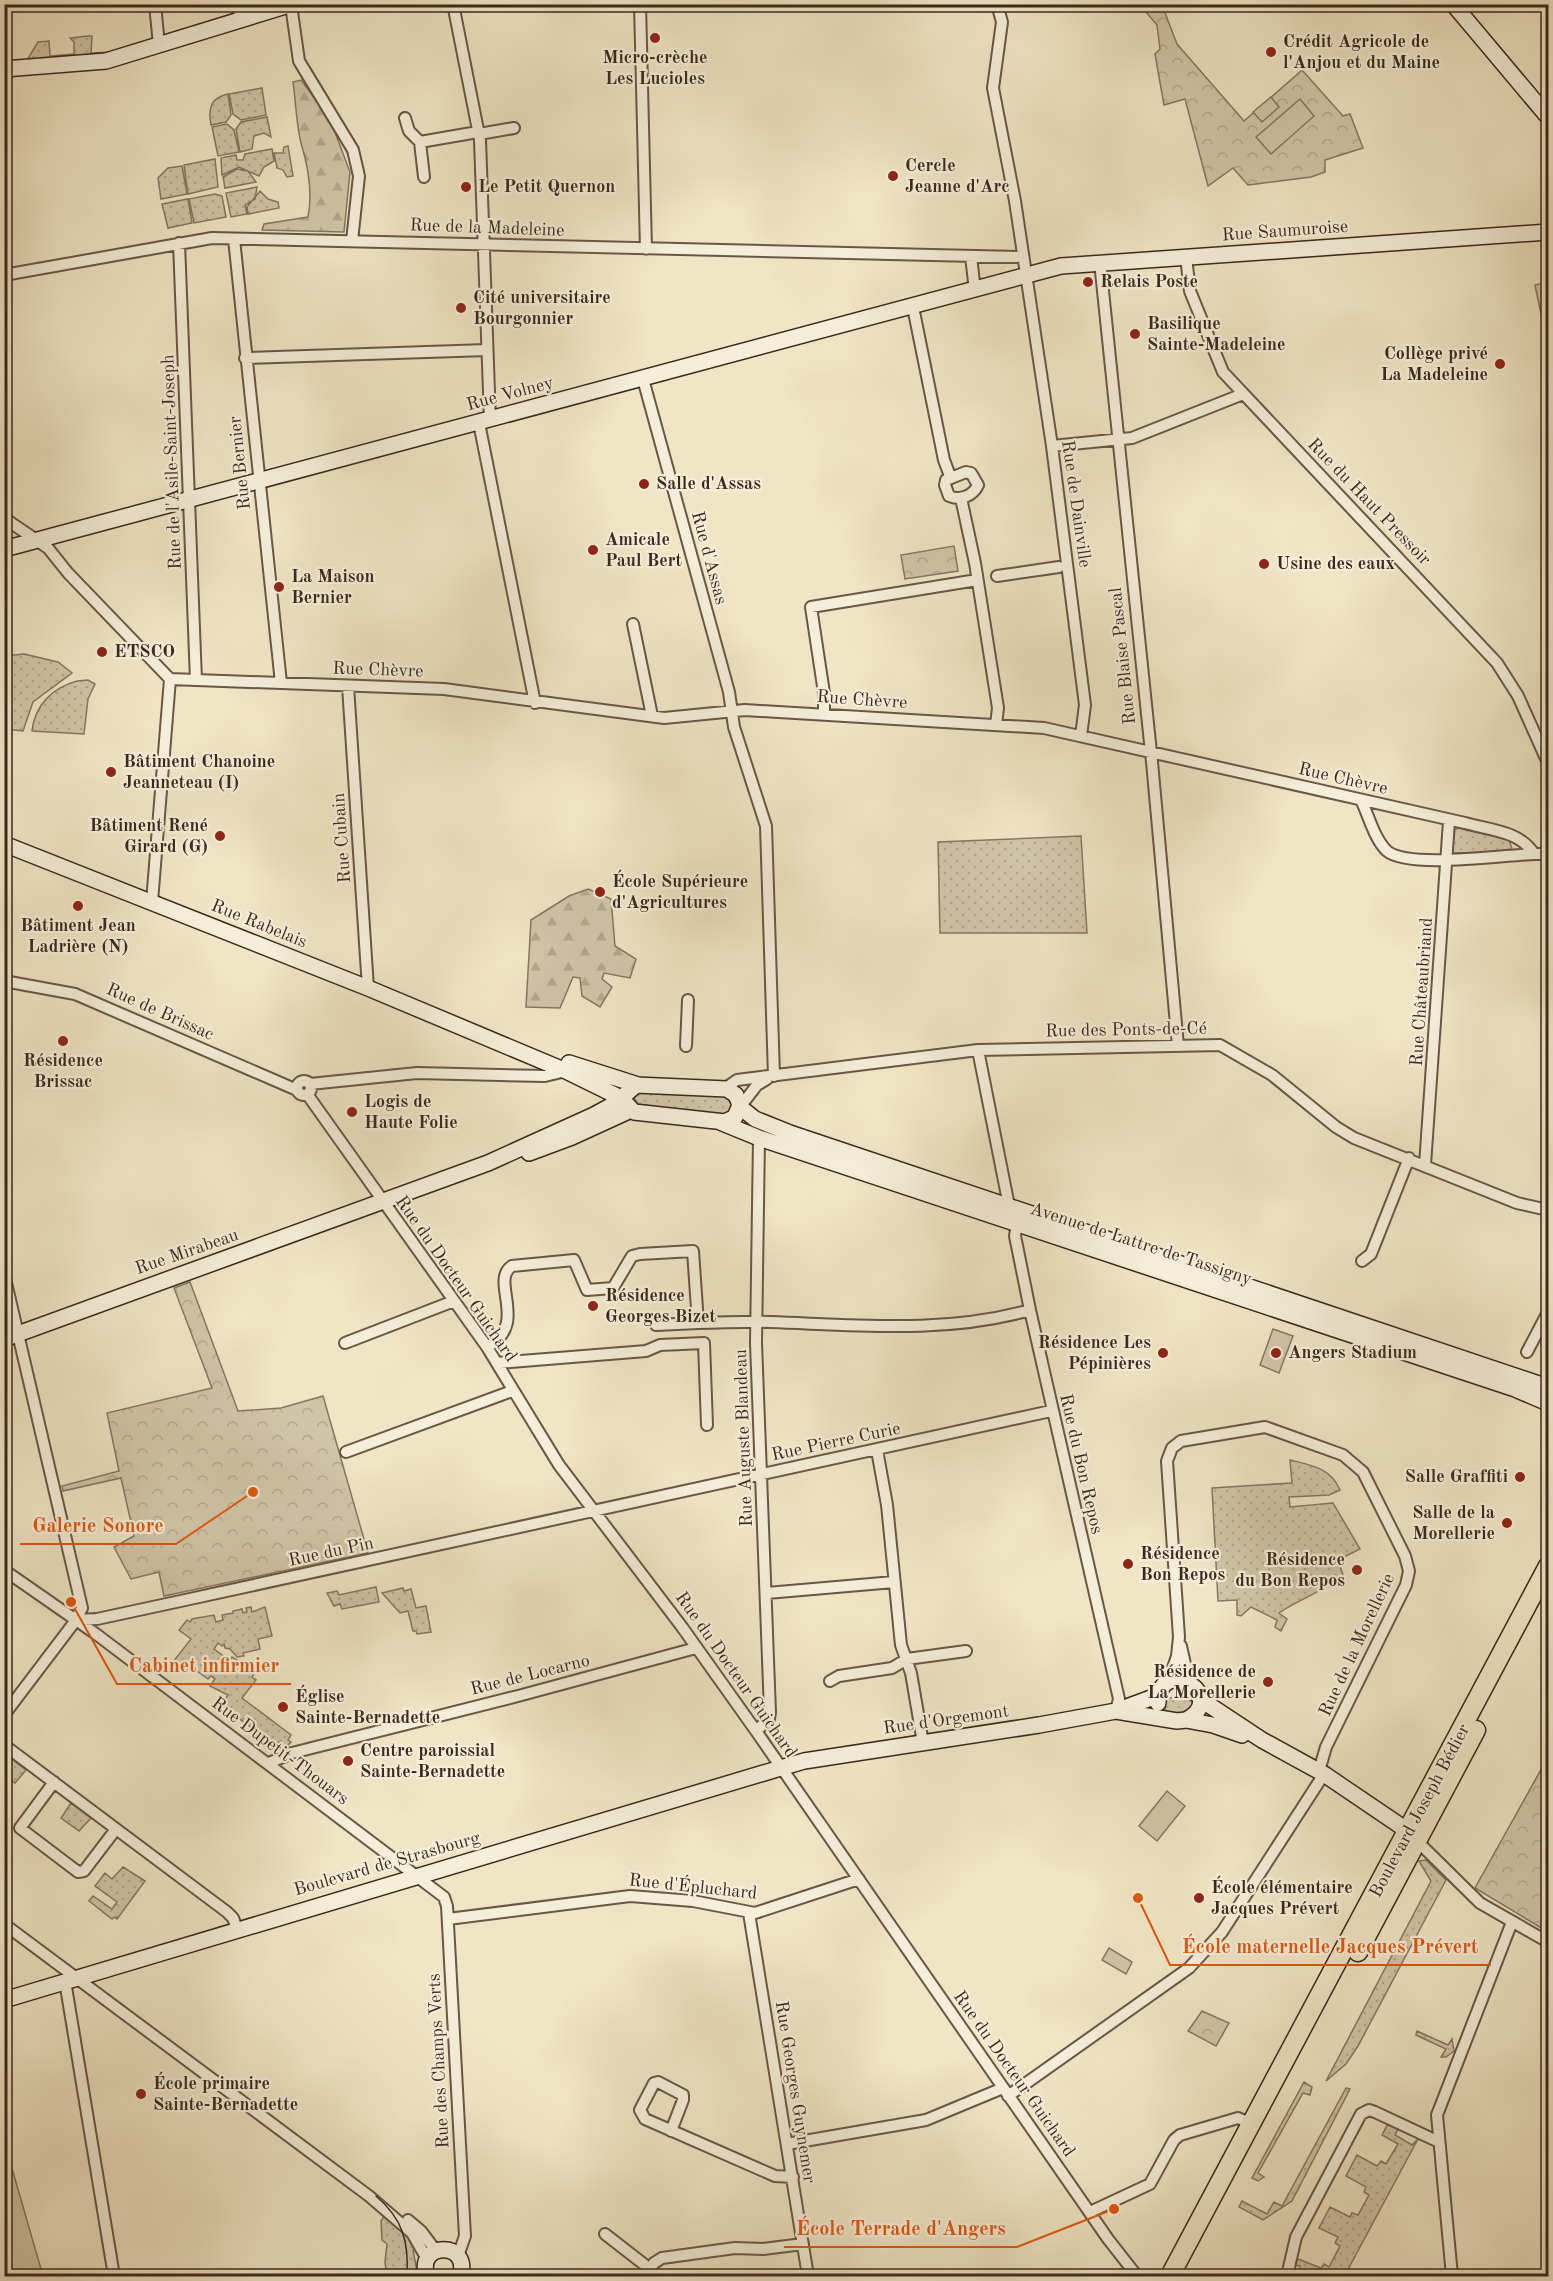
<svg xmlns="http://www.w3.org/2000/svg" width="1553" height="2281" viewBox="0 0 1553 2281" font-family="'Old Standard TT',serif">
<style>
.grass{fill:url(#grass-dots);stroke:#867762;stroke-width:1.5}
.forest{fill:url(#forest-firs);stroke:#867762;stroke-width:1.5}
.park{fill:url(#park-crowns);stroke:#867762;stroke-width:1.5}
.pitch{fill:#d1c5a8;stroke:#867762;stroke-width:1.5}
.lines{fill:none;stroke-linecap:round;stroke-linejoin:round}
.street-casing{stroke:#685846;stroke-width:14}
.secondary-casing{stroke:#3b291c;stroke-width:18}
.primary-casing{stroke:#3b291c;stroke-width:21}
.street{stroke:#f5eed9;stroke-width:10}
.secondary{stroke:#f5eed9;stroke-width:15}
.primary{stroke:#f0e5c5;stroke-width:18}
.tram{stroke:#3b291c;stroke-width:1.5}
.rail{stroke:#3b291c;stroke-width:3;stroke-dasharray:10 10;stroke-linecap:butt}
.poi-dot{fill:#8f2418;stroke:#f5eed9;stroke-width:2}
.labels{text-anchor:middle;dominant-baseline:central;stroke-width:4.5;stroke-linejoin:round;paint-order:stroke}
.poi-label{font-size:18px;font-weight:bold;fill:#3b291c;stroke:#f5eed9;text-anchor:start}
.street-label{font-size:18px;fill:#3b291c;stroke:#f5eed9}
.leader{fill:none;stroke:#df570d;stroke-width:2}
.callout-dot{fill:#df570d;stroke:#f5eed9;stroke-width:2}
.callout-label{font-size:20px;text-anchor:middle;font-weight:bold;fill:#df570d;stroke:#f5eed9;stroke-width:4.5;stroke-linejoin:round;paint-order:stroke}
</style>
<defs>
<pattern id="grass-dots" width="8" height="8" patternUnits="userSpaceOnUse" patternTransform="scale(1.5)"><rect width="8" height="8" fill="#d1c5a8"/><path d="M2 2h.1M6 6h.1" fill="none" stroke="#b4a990" stroke-width="1.8" stroke-linecap="round"/></pattern>
<pattern id="forest-firs" width="22" height="20" patternUnits="userSpaceOnUse" patternTransform="scale(1.5)"><rect width="22" height="20" fill="#d1c5a8"/><path d="M5 1l3.5 6h-7zM16 11l3.5 6h-7z" fill="#b4a990"/></pattern>
<pattern id="park-crowns" width="20" height="18" patternUnits="userSpaceOnUse" patternTransform="scale(1.5)"><rect width="20" height="18" fill="#d1c5a8"/><path d="M2 6a3 3 0 1 1 6 0M12 15a3 3 0 1 1 6 0" fill="none" stroke="#b4a990"/></pattern>
</defs>
<rect width="100%" height="100%" fill="#f0e5c5"/>
<filter id="stains"><feTurbulence type="fractalNoise" baseFrequency=".00333" numOctaves="4"/><feColorMatrix values="0 0 0 0 .2 0 0 0 0 .09 0 0 0 0 .02 0 0 0 .5 -.17"/></filter>
<radialGradient id="worn" r=".72"><stop offset=".6" stop-color="#630" stop-opacity="0"/><stop offset="1" stop-color="#630" stop-opacity=".3"/></radialGradient>
<path class="grass" d="M89,36H92L91,53L110,52L27,60L38,42L49,41L50,56L74,54V42L70,38Z
M262,88L266,115L241,120L233,114L229,94Z
M228,94L231,115L226,122L211,125C208,109 210,98 228,94Z
M267,117L271,137L264,133L254,136L252,149L240,152L236,129L241,122Z
M227,124L234,130L239,152L218,156L212,127Z
M288,146L293,176L287,177L283,170L277,168L274,153H283L284,147Z
M272,149L274,161L264,167L259,176L239,167L222,175L221,158L236,155L237,160H243L245,154Z
M215,159L218,187L188,194L184,165Z
M182,166L187,194L161,199L158,178L168,168Z
M237,169L248,171L256,182L225,188L223,177Z
M257,187L255,199L245,205L247,214L231,217L226,193Z
M260,191L268,199L278,202L279,208L248,214L247,207Z
M215,194L222,196L226,217L194,223L189,199Z
M188,199L192,223L168,228L162,204Z
M24,654L58,662L72,673L33,702L23,731L5,729V656Z
M77,681L88,680L95,684L88,699L84,734L32,731C35,705 52,688 77,681Z
M1458,828L1509,840L1512,849L1504,852L1453,853L1451,851L1454,830Z
M1081,836L1087,933H940L938,842Z
M638,1092L724,1095L732,1101V1111L721,1117L638,1104L634,1098Z
M1290,1460C1311,1465 1331,1468 1340,1490L1329,1495L1289,1497L1290,1507L1333,1503L1360,1549L1338,1560L1343,1575C1324,1592 1300,1598 1279,1613L1287,1619L1281,1631L1275,1627L1277,1620L1251,1607L1241,1616L1237,1615V1600L1218,1601L1212,1488L1292,1483Z
M376,1587L379,1602L342,1609L340,1604L334,1606L327,1593L337,1591L339,1595Z
M403,1588L404,1591L411,1589L416,1608L426,1606L431,1632L417,1634L416,1631H413L408,1611L400,1613L382,1593Z
M251,1607L252,1612L265,1607L272,1636L258,1639L260,1649L243,1653L244,1656L237,1657L230,1649L225,1648L224,1644L222,1646L218,1643L214,1649L229,1660L232,1657L256,1671L252,1677L256,1680L242,1698L291,1735L288,1740L291,1742L284,1749L281,1741L275,1744L231,1713V1708L223,1702L228,1695L210,1686L215,1679L211,1676L208,1679L190,1666L186,1671L173,1662L191,1639L179,1630L187,1620L190,1622L192,1619L214,1615L216,1622L223,1620L222,1615L233,1613V1611L242,1609L243,1613L247,1612L246,1608Z
M1175,1697L1186,1698L1194,1703L1189,1714L1169,1715L1163,1706L1165,1699Z
M5,1754L26,1770L15,1783L5,1776Z
M71,1803L91,1818L79,1831L61,1818Z
M1426,1860L1446,1880L1358,2046L1346,2064L1326,2081L1431,1881L1419,1861Z
M123,1867L145,1881L117,1919L115,1917L112,1919L89,1901L93,1896L112,1909L117,1902L95,1886L105,1873L112,1879Z
M1417,2031L1448,2045L1452,2039L1454,2051L1446,2057H1441L1446,2049L1416,2035Z
M1304,2082L1312,2087L1310,2095L1303,2093L1258,2173L1264,2177L1258,2181L1252,2178Z
M1346,2088L1350,2089L1292,2201L1263,2220L1239,2207L1242,2201L1267,2214L1274,2202L1282,2206Z
M1388,2124L1398,2129L1395,2135L1412,2145L1418,2139L1345,2275L1340,2272L1337,2276H1291L1292,2272H1299L1300,2266L1293,2265L1298,2259L1321,2268L1324,2264L1329,2267L1340,2246L1335,2243L1338,2237L1319,2228L1330,2207L1350,2217L1352,2213L1358,2215L1369,2195L1364,2192L1366,2187L1346,2176L1357,2155L1377,2166L1381,2161L1386,2164L1398,2144L1382,2135Z
M385,2215L404,2228L416,2248L413,2250L418,2276H387L385,2262L387,2244L382,2240L381,2221Z"/>
<path class="forest" d="M301,80L330,119L350,172L344,232L262,230L264,224L308,217C313,192 308,166 301,143C296,123 296,102 293,82Z
M588,889L611,899L615,946L636,959L630,978L604,973L602,979L612,987L600,1007L582,996L580,978L573,977L560,1008L526,1007L531,920L569,896Z"/>
<path class="park" d="M1140,5H1162L1177,44L1244,121L1302,70L1343,116L1350,114L1363,148L1325,160V172L1311,177L1248,185L1233,168L1208,186L1185,99L1164,105L1155,54L1160,49L1157,25Z
M954,546L958,571L905,579L901,555Z
M190,1282L238,1411L281,1408L323,1396L368,1553L164,1596L159,1572L131,1579L114,1547L134,1536L121,1478L63,1491L62,1486L119,1471L107,1413L212,1388L174,1288Z
M1548,1757V1932L1475,1888Z
M1202,2011L1229,2023L1216,2046L1188,2031Z"/>
<path class="pitch" d="M1271,97L1279,107L1262,122L1253,112Z
M1300,99L1314,116L1271,154L1256,137Z
M1548,282V342L1547,343L1535,285Z
M1273,1329L1293,1336L1279,1373L1260,1365Z
M1167,1791L1185,1806L1157,1841L1139,1826Z
M1109,1948L1132,1962L1126,1974L1102,1960Z
M5,2144L43,2276H5Z"/>
<g class="lines">
<defs>
<path id="street" d="M155,4L159,45
M238,4L241,20
M453,4L480,140L490,420
M640,4L646,249
M997,4L1002,22L993,88L1015,201L1052,446L1085,705L1081,736
M291,5L299,61L353,150L359,176L352,241
M405,118L409,131L420,142
M479,134L514,128
M424,177L420,142L472,133
M234,239L281,683
M179,243L196,680
M971,256L975,291
M1186,257L1190,291L1223,372L1497,663L1518,696L1548,763
M1100,262L1152,762L1178,1046
M4,275L212,238L1023,257
M913,307L944,460L950,476
M245,358L487,350
M643,379L729,692L734,727L766,826L774,1076
M479,423L535,703
M1052,446L1132,438L1243,394
M966,472L971,473L978,485C973,496 960,501 949,496L945,485L946,480Z
M961,498L975,563L998,708L996,725
M4,518L48,548L68,573L170,679
M997,576L1059,567
M633,624L652,716
M170,679L444,689L664,718L745,710L1044,728L1465,823C1490,830 1520,831 1534,854H1548
M348,686L368,988
M824,714V693L811,607L977,580
M1362,802C1369,817 1375,840 1387,851C1408,869 1504,855 1534,854
M152,902L170,679
M4,981L75,994L297,1090
M686,1046L688,1000
M978,1050L1008,1201L1007,1207
M297 1088a7 7 0 1 1 14 0a7 7 0 1 1-14 0Z
M310,1084L417,1073L545,1076L566,1071
M724,1089L737,1080L978,1050L1220,1045L1272,1075L1336,1127L1354,1138L1517,1203L1548,1210
M307,1094L487,1347L559,1465L682,1627L756,1731L1108,2239L1137,2276
M740,1107L757,1085L767,1079
M1425,1165L1449,821
M1017,1223L1015,1236L1030,1310L1119,1699L1116,1711
M1362,1261L1371,1254L1409,1158
M4,1274L82,1608L73,1624L4,1715
M698,1323C722,1323 747,1321 771,1322C857,1325 946,1334 1030,1310
M345,1343L454,1301
M487,1347C530,1324 489,1281 512,1266L574,1260L587,1290L613,1288L632,1256L640,1254L693,1251L698,1323L656,1325
M1527,1352L1548,1312
M497,1363L646,1351L660,1345L704,1343L707,1425
M877,1450L887,1505L901,1645L911,1673L923,1743
M346,1452L512,1391
M4,1570L96,1634L444,1897L447,1906L465,2236L458,2256
M767,1593L894,1582
M76,1620L97,1619L176,1602L1051,1411
M1181,1646L1189,1682
M830,1681L839,1676L892,1668L907,1659L966,1651
M1168,1683L1177,1656L1179,1637L1167,1461L1172,1448L1181,1441L1265,1427L1343,1455L1363,1472L1405,1556L1409,1571L1406,1585L1326,1747L1319,1771
M756,1731L769,1719L770,1712L756,1343L759,1138
M4,1745L227,1912L233,1918L237,1929
M269,1763L292,1753L518,1696L696,1648
M54,1782L20,1828L78,1872L84,1871L116,1829
M1414,1838L1480,1903L1548,1942
M749,1913L808,2276
M448,1919L630,1896L693,1901L755,1913L859,1879
M4,1924L369,2196L412,2233L427,2259
M65,1981L114,2276
M1008,2096L1189,1968L1222,1932L1324,1774
M671,2131L683,2100V2095L658,2082L654,2083L640,2110L645,2119L775,2176L793,2177
M787,2144L926,2120L1003,2088
M1090,2212L1150,2184L1174,2140L1180,2135L1238,2118L1252,2124
M408,2220L421,2231L436,2251
M605,2234L650,2269
M645,2276L654,2263L662,2258L735,2248L763,2249L803,2244
M1287,2276L1296,2237L1361,2114L1369,2110L1375,2112L1439,2142
M1452,2276L1437,2115L1512,1922"/>
<path id="secondary" d="M1453,4L1548,117
M4,69L106,61L292,4
M4,549L1061,266L1548,232
M4,844L368,988L566,1071L621,1098L634,1112L725,1122L735,1117L740,1105L736,1095L727,1089L636,1085L616,1103L594,1115L488,1163L4,1339
M569,1063L638,1085
M740,1107L755,1119L790,1133L1548,1387
M720,1122L759,1138L1515,1389L1548,1403
M529,1153L572,1137L631,1110
M1200,1699L1262,1740L1324,1774L1408,1831
M1158,1703C1159,1653 1231,1696 1186,1720
M1116,1711L1177,1721L1186,1720L1213,1725L1242,1735
M4,2000L804,1761L1039,1725L1116,1711L1159,1695
M427,2276C415,2241 472,2241 460,2276"/>
<path id="primary" d="M1358,1952L1476,1730
M1170,2276L1548,1566"/>
</defs>
<use href="#street" class="street-casing"/>
<use href="#secondary" class="secondary-casing"/>
<use href="#primary" class="primary-casing"/>
<use href="#street" class="street"/>
<use href="#secondary" class="secondary"/>
<use href="#primary" class="primary"/>
<path class="tram" d="M376,2196C403,2219 409,2242 407,2276"/>
<path class="rail" d="M4,16L13,4"/>
</g>
<g class="poi-dot">
<circle cx="655" cy="38" r="6"/>
<circle cx="1271" cy="52" r="6"/>
<circle cx="893" cy="176" r="6"/>
<circle cx="466" cy="187" r="6"/>
<circle cx="1088" cy="282" r="6"/>
<circle cx="461" cy="308" r="6"/>
<circle cx="1135" cy="334" r="6"/>
<circle cx="1500" cy="364" r="6"/>
<circle cx="644" cy="484" r="6"/>
<circle cx="593" cy="550" r="6"/>
<circle cx="1264" cy="564" r="6"/>
<circle cx="279" cy="587" r="6"/>
<circle cx="102" cy="652" r="6"/>
<circle cx="111" cy="772" r="6"/>
<circle cx="220" cy="836" r="6"/>
<circle cx="600" cy="892" r="6"/>
<circle cx="78" cy="906" r="6"/>
<circle cx="63" cy="1041" r="6"/>
<circle cx="352" cy="1112" r="6"/>
<circle cx="593" cy="1306" r="6"/>
<circle cx="1163" cy="1353" r="6"/>
<circle cx="1276" cy="1353" r="6"/>
<circle cx="1520" cy="1477" r="6"/>
<circle cx="1507" cy="1523" r="6"/>
<circle cx="1128" cy="1564" r="6"/>
<circle cx="1357" cy="1570" r="6"/>
<circle cx="1268" cy="1682" r="6"/>
<circle cx="283" cy="1707" r="6"/>
<circle cx="348" cy="1761" r="6"/>
<circle cx="1199" cy="1898" r="6"/>
<circle cx="141" cy="2094" r="6"/>
</g>
<g class="labels">
<g class="poi-label">
<text x="1283" y="42">Crédit Agricole de<tspan x="1283" dy="21">l'Anjou et du Maine</tspan></text>
<text x="655" y="58" text-anchor="middle">Micro-crèche<tspan x="655" dy="21">Les Lucioles</tspan></text>
<text x="905" y="166">Cercle<tspan x="905" dy="21">Jeanne d'Arc</tspan></text>
<text x="478" y="187">Le Petit Quernon</text>
<text x="1100" y="282">Relais Poste</text>
<text x="473" y="298">Cité universitaire<tspan x="473" dy="21">Bourgonnier</tspan></text>
<text x="1147" y="324">Basilique<tspan x="1147" dy="21">Sainte-Madeleine</tspan></text>
<text x="1488" y="354" text-anchor="end">Collège privé<tspan x="1488" dy="21">La Madeleine</tspan></text>
<text x="656" y="484">Salle d'Assas</text>
<text x="605" y="540">Amicale<tspan x="605" dy="21">Paul Bert</tspan></text>
<text x="1276" y="564">Usine des eaux</text>
<text x="291" y="577">La Maison<tspan x="291" dy="21">Bernier</tspan></text>
<text x="114" y="652">ETSCO</text>
<text x="123" y="762">Bâtiment Chanoine<tspan x="123" dy="21">Jeanneteau (I)</tspan></text>
<text x="208" y="826" text-anchor="end">Bâtiment René<tspan x="208" dy="21">Girard (G)</tspan></text>
<text x="612" y="882">École Supérieure<tspan x="612" dy="21">d'Agricultures</tspan></text>
<text x="78" y="926" text-anchor="middle">Bâtiment Jean<tspan x="78" dy="21">Ladrière (N)</tspan></text>
<text x="63" y="1061" text-anchor="middle">Résidence<tspan x="63" dy="21">Brissac</tspan></text>
<text x="364" y="1102">Logis de<tspan x="364" dy="21">Haute Folie</tspan></text>
<text x="605" y="1296">Résidence<tspan x="605" dy="21">Georges Bizet</tspan></text>
<text x="1151" y="1343" text-anchor="end">Résidence Les<tspan x="1151" dy="21">Pépinières</tspan></text>
<text x="1288" y="1353">Angers Stadium</text>
<text x="1508" y="1477" text-anchor="end">Salle Graffiti</text>
<text x="1495" y="1513" text-anchor="end">Salle de la<tspan x="1495" dy="21">Morellerie</tspan></text>
<text x="1140" y="1554">Résidence<tspan x="1140" dy="21">Bon Repos</tspan></text>
<text x="1345" y="1560" text-anchor="end">Résidence<tspan x="1345" dy="21">du Bon Repos</tspan></text>
<text x="1256" y="1672" text-anchor="end">Résidence de<tspan x="1256" dy="21">La Morellerie</tspan></text>
<text x="295" y="1697">Église<tspan x="295" dy="21">Sainte-Bernadette</tspan></text>
<text x="360" y="1751">Centre paroissial<tspan x="360" dy="21">Sainte-Bernadette</tspan></text>
<text x="1211" y="1888">École élémentaire<tspan x="1211" dy="21">Jacques Prévert</tspan></text>
<text x="153" y="2084">École primaire<tspan x="153" dy="21">Sainte-Bernadette</tspan></text>
</g>
<g class="street-label">
<text transform="translate(487 228) rotate(2)">Rue de la Madeleine</text>
<text transform="translate(1285 231) rotate(-4)">Rue Saumuroise</text>
<text transform="translate(510 394) rotate(-15)">Rue Volney</text>
<text transform="translate(172 462) rotate(-92)">Rue de l'Asile-Saint-Joseph</text>
<text transform="translate(240 463) rotate(-96)">Rue Bernier</text>
<text transform="translate(1369 502) rotate(46)">Rue du Haut Pressoir</text>
<text transform="translate(1076 504) rotate(82)">Rue de Dainville</text>
<text transform="translate(709 558) rotate(75)">Rue d'Assas</text>
<text transform="translate(1123 656) rotate(-96)">Rue Blaise Pascal</text>
<text transform="translate(378 670) rotate(2)">Rue Chèvre</text>
<text transform="translate(862 700) rotate(4)">Rue Chèvre</text>
<text transform="translate(1343 779) rotate(13)">Rue Chèvre</text>
<text transform="translate(342 838) rotate(-94)">Rue Cubain</text>
<text transform="translate(259 924) rotate(22)">Rue Rabelais</text>
<text transform="translate(1422 992) rotate(-86)">Rue Châteaubriand</text>
<text transform="translate(160 1012) rotate(24)">Rue de Brissac</text>
<text transform="translate(1126 1030) rotate(-1)">Rue des Ponts-de-Cé</text>
<text transform="translate(1141 1244) rotate(18)">Avenue de Lattre de Tassigny</text>
<text transform="translate(187 1252) rotate(-19)">Rue Mirabeau</text>
<text transform="translate(456 1279) rotate(55)">Rue du Docteur Guichard</text>
<text transform="translate(744 1438) rotate(-92)">Rue Auguste Blandeau</text>
<text transform="translate(836 1442) rotate(-12)">Rue Pierre Curie</text>
<text transform="translate(1081 1464) rotate(77)">Rue du Bon Repos</text>
<text transform="translate(331 1552) rotate(-12)">Rue du Pin</text>
<text transform="translate(1357 1645) rotate(-65)">Rue de la Morellerie</text>
<text transform="translate(530 1675) rotate(-14)">Rue de Locarno</text>
<text transform="translate(736 1675) rotate(55)">Rue du Docteur Guichard</text>
<text transform="translate(946 1720) rotate(-8)">Rue d'Orgemont</text>
<text transform="translate(280 1751) rotate(37)">Rue Dupetit-Thouars</text>
<text transform="translate(1420 1811) rotate(-62)">Boulevard Joseph Bédier</text>
<text transform="translate(387 1864) rotate(-16)">Boulevard de Strasbourg</text>
<text transform="translate(693 1887) rotate(6)">Rue d'Épluchard</text>
<text transform="translate(439 2061) rotate(-93)">Rue des Champs Verts</text>
<text transform="translate(1014 2074) rotate(55)">Rue du Docteur Guichard</text>
<text transform="translate(795 2092) rotate(81)">Rue Georges Guynemer</text>
</g>
</g>
<path class="leader" d="M253 1492L176 1544H20M71 1602L117 1684H291M1138 1898L1170 1965H1491M1114 2209L1017 2247H784"/>
<g class="callout-dot">
<circle cx="253" cy="1492" r="6"/>
<circle cx="71" cy="1602" r="6"/>
<circle cx="1138" cy="1898" r="6"/>
<circle cx="1114" cy="2209" r="6"/>
</g>
<g class="callout-label">
<text x="98" y="1532">Galerie Sonore</text>
<text x="204" y="1672">Cabinet infirmier</text>
<text x="1330" y="1953">École maternelle Jacques Prévert</text>
<text x="901" y="2235">École Terrade d'Angers</text>
</g>
<rect width="1553" height="2281" fill="none" stroke="#f0e5c5" stroke-width="24"/>
<rect x="6" y="6" width="1541" height="2269" fill="none" stroke="#3b291c" stroke-width="3"/>
<rect x="12" y="12" width="1529" height="2257" fill="none" stroke="#3b291c" stroke-width="1.5"/>
<rect width="100%" height="100%" filter="url(#stains)"/>
<rect width="100%" height="100%" fill="url(#worn)"/>
</svg>
